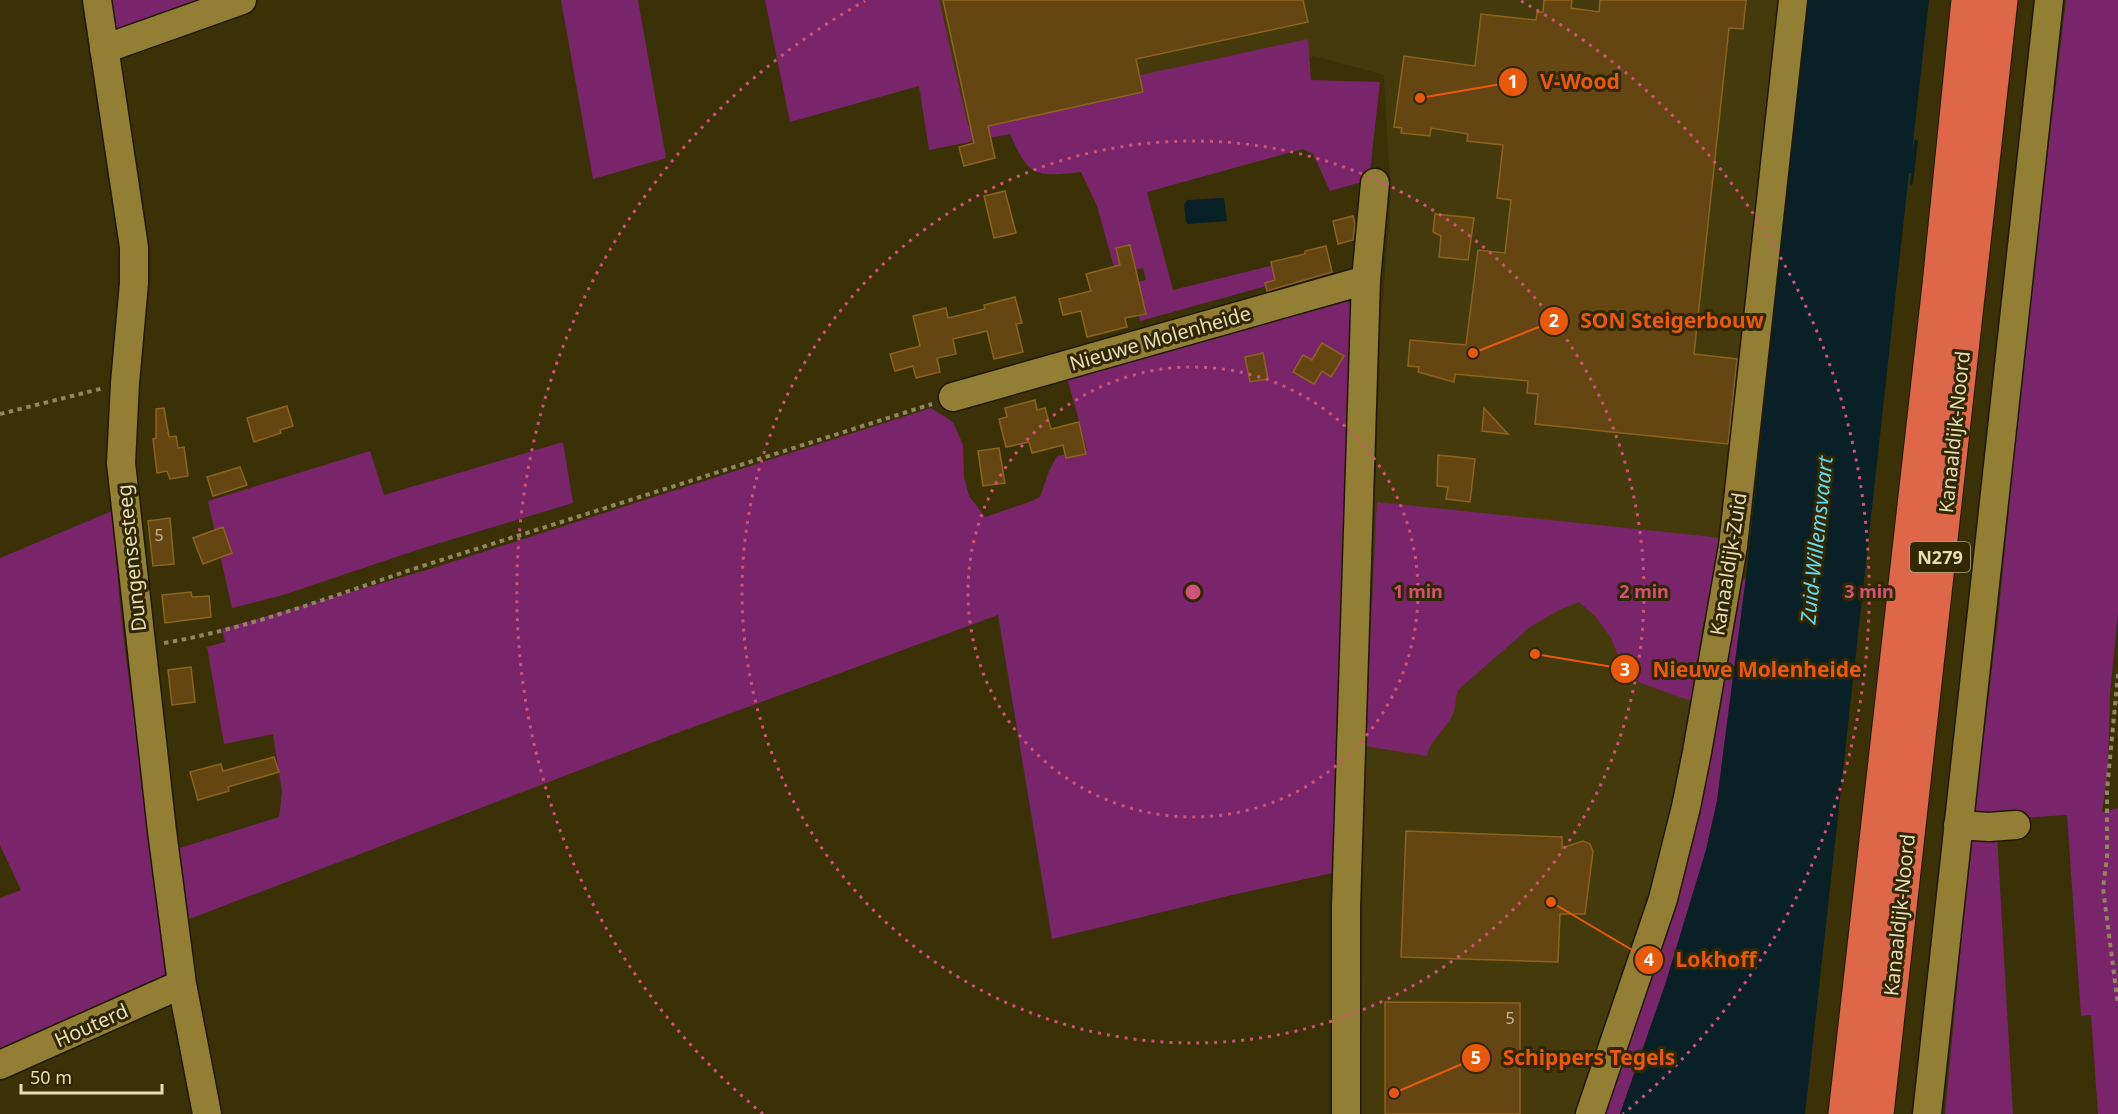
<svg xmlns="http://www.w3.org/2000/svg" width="2118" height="1114" viewBox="0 0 2118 1114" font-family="'Noto Sans',sans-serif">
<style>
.built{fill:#453a0b}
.green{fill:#79256b}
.water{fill:#092026}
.building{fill:#654613;stroke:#8c621f;stroke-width:1.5}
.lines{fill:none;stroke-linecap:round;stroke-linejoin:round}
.minor-casing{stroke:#1f1903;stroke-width:31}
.highway-casing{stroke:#1f1903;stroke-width:35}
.path{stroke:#8f855e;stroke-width:4;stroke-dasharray:4.5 4.5;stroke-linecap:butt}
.minor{stroke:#927f34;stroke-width:28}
.highway{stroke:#de6649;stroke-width:33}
.ring{fill:none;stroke:#cd5377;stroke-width:3;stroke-dasharray:3 6}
.labels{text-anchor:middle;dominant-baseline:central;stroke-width:6;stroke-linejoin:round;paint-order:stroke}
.number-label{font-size:16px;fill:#c6b790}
.shield{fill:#312700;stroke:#b0a682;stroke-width:1.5}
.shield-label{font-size:18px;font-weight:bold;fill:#e7ddb9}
.street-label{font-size:20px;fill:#e7ddb9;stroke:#312700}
.water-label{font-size:21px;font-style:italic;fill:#65d8f2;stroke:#312700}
.centre{fill:#cd5377;stroke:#312700;stroke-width:3}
.ring-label{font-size:18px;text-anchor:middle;font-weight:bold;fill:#cd5377;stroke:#312700;stroke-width:6;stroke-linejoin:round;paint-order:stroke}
.leader{fill:none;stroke:#e8590c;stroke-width:2}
.callout-dot{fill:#e8590c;stroke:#312700;stroke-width:2}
.mark-label{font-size:18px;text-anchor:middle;font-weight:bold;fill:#fff}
.callout-label{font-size:21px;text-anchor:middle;font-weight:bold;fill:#e8590c;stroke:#312700;stroke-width:6;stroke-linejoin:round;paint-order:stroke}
</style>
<rect width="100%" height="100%" fill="#3b3107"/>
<path class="built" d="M926,0H1781L1738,451L1664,859L1579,1114H1361L1363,857L1381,317L1391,201L1384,75L1315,56L947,133Z"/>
<path class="green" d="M105,0H212L111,36Z
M561,0H638L666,158L593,179Z
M765,0H939L968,126L1085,87L1308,39L1311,80L1380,82L1369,180L1330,191L1313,154L1303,149L1147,192L1173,290L1290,261L1295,278L1140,321L1131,283L1146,280L1143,268L1116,274L1097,206L1081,172C1034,177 1029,177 1010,134L929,150L919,86L790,122Z
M2066,0H2118V613L2110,693L2108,769L2102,812L2118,808V1114H2098L2091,1015L2081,1016L2067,815L1988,820L1974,814L1998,619L2026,334Z
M1343,299L1358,308L1337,872L1232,895L1052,939L998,615L677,733L179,923L170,851L279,817L282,792L273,734L224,744L207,647L225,642L222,629L427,570L931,408L953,422L963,445L964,477L969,496L985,517L1029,502L1040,497L1049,471L1057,456L1087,450L1066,374Z
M563,442L573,503L417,550L283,595L232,608L208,501L370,451L384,495Z
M1377,502L1722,538L1718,574L1703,624L1691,701L1641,683L1625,671L1611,638L1595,616L1579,602L1561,609L1530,627L1458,690C1455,698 1456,706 1453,714C1446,729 1430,740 1427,756L1365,746Z
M112,511C118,585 124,659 137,731L169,984L0,1056V898L21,890L0,845V558Z
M1746,577L1717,801L1706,850L1665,985L1620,1114H1597L1739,585Z
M1997,835L2013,1114H1945L1971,838Z"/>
<path class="water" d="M1807,0H1929L1912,151L1915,139L1918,141L1913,184L1910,185L1911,173H1909L1805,1114H1620L1665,985L1706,850L1717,801L1746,577Z
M1224,198L1227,221L1188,224L1186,222L1184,205L1187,200Z"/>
<path class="building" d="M943,0H1303L1308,22L1136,59L1143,92L988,126L995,158L964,166L959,147L974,143Z
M1544,0H1572L1571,8L1599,12L1600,0H1746L1743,29L1729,28L1694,354L1737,359L1728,444L1535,424L1538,394L1527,393L1528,381L1455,374L1454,382L1418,372L1419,367L1408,366L1410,340L1466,345L1478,250L1505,253L1511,200L1497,198L1503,145L1467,141L1468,134L1431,128L1430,136L1401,133L1402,128L1394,127L1404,56L1475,66L1481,14L1536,20L1537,12H1543Z
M1005,191L1016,233L994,238L984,196Z
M1435,214L1474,218L1468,260L1439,257L1441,236L1433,232Z
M1353,216L1355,224L1353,240L1338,244L1333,221Z
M1130,245L1146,314L1125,318L1127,327L1087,337L1081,311L1063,315L1059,299L1091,291L1086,274L1120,265L1116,248Z
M1326,246L1332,272L1267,291L1265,283L1275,280L1271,262L1305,254V251Z
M1015,297L1022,323L1016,324L1023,352L994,359L987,331L953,339L956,354L937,358L940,372L916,378L913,366L895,371L890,354L920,346L913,316L946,308L948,318L985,309L984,305Z
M1322,343L1344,356L1331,377L1322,371L1314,384L1293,372L1303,355L1312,360Z
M1263,353L1268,379L1250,382L1245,357Z
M1035,400L1037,410L1045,408L1051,429L1079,422L1086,454L1066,458L1063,445L1032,453L1029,442L1006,447L999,419L1007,417L1005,408Z
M287,406L293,426L280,430L281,433L254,442L247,418Z
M164,408L169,437L176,436L178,448L184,447L188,476L170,479L167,471L157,473L153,439L156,438V409Z
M1484,408L1508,434L1482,431Z
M999,448L1005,483L983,486L978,451Z
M1438,455L1475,459L1470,502L1446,499L1448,487L1437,486Z
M240,467L247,485L213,496L207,477Z
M170,518L174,564L153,566L148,521Z
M223,527L232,553L203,564L193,538Z
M191,592L192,597L209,596L211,617L165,623L162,595Z
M191,667L195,702L172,705L168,670Z
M274,757L279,772L228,787L229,791L198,800L190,772L221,764L223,771Z
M1406,831L1562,837V848L1583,841L1590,844L1593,851L1585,914H1560L1558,962L1401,957Z
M1385,1002L1520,1003V1114H1385Z"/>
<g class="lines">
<defs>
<path id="minor" d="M97,0L134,247V283L125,383L121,463L162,831L182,984L207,1114
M104,49L242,0
M1366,280L1375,183
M953,397L1366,280L1346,907V1114
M1958,825L1989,827L2016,825
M0,1065L182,984
M1590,1114L1663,899L1686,807L1697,752L1733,546L1793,0
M1927,1114L2049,0"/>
<path id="highway" d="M1845,1114L1939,285L1968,0
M1877,1114L2001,0"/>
</defs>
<use href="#minor" class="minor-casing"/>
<use href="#highway" class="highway-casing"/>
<path class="path" d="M0,414L104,388
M164,643C258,627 347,590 438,561C603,509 768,456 932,404
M2118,674L2107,790V857L2103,888L2118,1005"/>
<use href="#minor" class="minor"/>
<use href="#highway" class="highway"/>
</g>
<g class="ring">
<circle cx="1193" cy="592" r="225"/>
<circle cx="1193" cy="592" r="451"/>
<path d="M763 1114A676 676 0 0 1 865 1M1521 1A676 676 0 0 1 1623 1114"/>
</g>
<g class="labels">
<g class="number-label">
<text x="159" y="535">5</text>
<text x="1510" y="1018">5</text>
</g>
<rect class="shield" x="1910" y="542" width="60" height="30" rx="4.5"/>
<g class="shield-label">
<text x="1940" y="557">N279</text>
</g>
<g class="street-label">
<text transform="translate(1160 338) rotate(-16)">Nieuwe Molenheide</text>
<text transform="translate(1954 432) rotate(-84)">Kanaaldijk-Noord</text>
<text transform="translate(131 558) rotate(-96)">Dungensesteeg</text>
<text transform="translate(1728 564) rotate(-81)">Kanaaldijk-Zuid</text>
<text transform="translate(1899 915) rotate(-84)">Kanaaldijk-Noord</text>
<text transform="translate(91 1025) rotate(-24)">Houterd</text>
</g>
<g class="water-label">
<text transform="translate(1816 540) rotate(-84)">Zuid-Willemsvaart</text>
</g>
</g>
<circle cx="1193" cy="592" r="9" class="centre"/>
<g class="ring-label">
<text x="1418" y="598">1 min</text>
<text x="1644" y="598">2 min</text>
<text x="1869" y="598">3 min</text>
</g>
<path class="leader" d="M1420 98L1513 82M1473 353L1554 321M1535 654L1625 669M1551 902L1649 960M1394 1093L1476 1058"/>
<g class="callout-dot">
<circle cx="1420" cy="98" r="6"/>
<circle cx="1473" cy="353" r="6"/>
<circle cx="1535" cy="654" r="6"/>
<circle cx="1551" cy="902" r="6"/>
<circle cx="1394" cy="1093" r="6"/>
<circle cx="1513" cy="82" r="15"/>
<circle cx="1554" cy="321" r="15"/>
<circle cx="1625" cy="669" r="15"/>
<circle cx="1649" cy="960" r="15"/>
<circle cx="1476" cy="1058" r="15"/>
</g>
<g class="mark-label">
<text x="1513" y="88">1</text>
<text x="1554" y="327">2</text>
<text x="1625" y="676">3</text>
<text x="1649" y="966">4</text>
<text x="1476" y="1064">5</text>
</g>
<g class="callout-label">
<text x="1580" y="89">V-Wood</text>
<text x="1672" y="328">SON Steigerbouw</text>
<text x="1757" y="677">Nieuwe Molenheide</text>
<text x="1716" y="967">Lokhoff</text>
<text x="1589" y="1065">Schippers Tegels</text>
</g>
<path d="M21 1084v9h141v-9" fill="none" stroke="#e7ddb9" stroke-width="3"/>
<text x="30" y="1084" font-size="18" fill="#e7ddb9" stroke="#312700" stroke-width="4.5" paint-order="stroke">50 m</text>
</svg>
